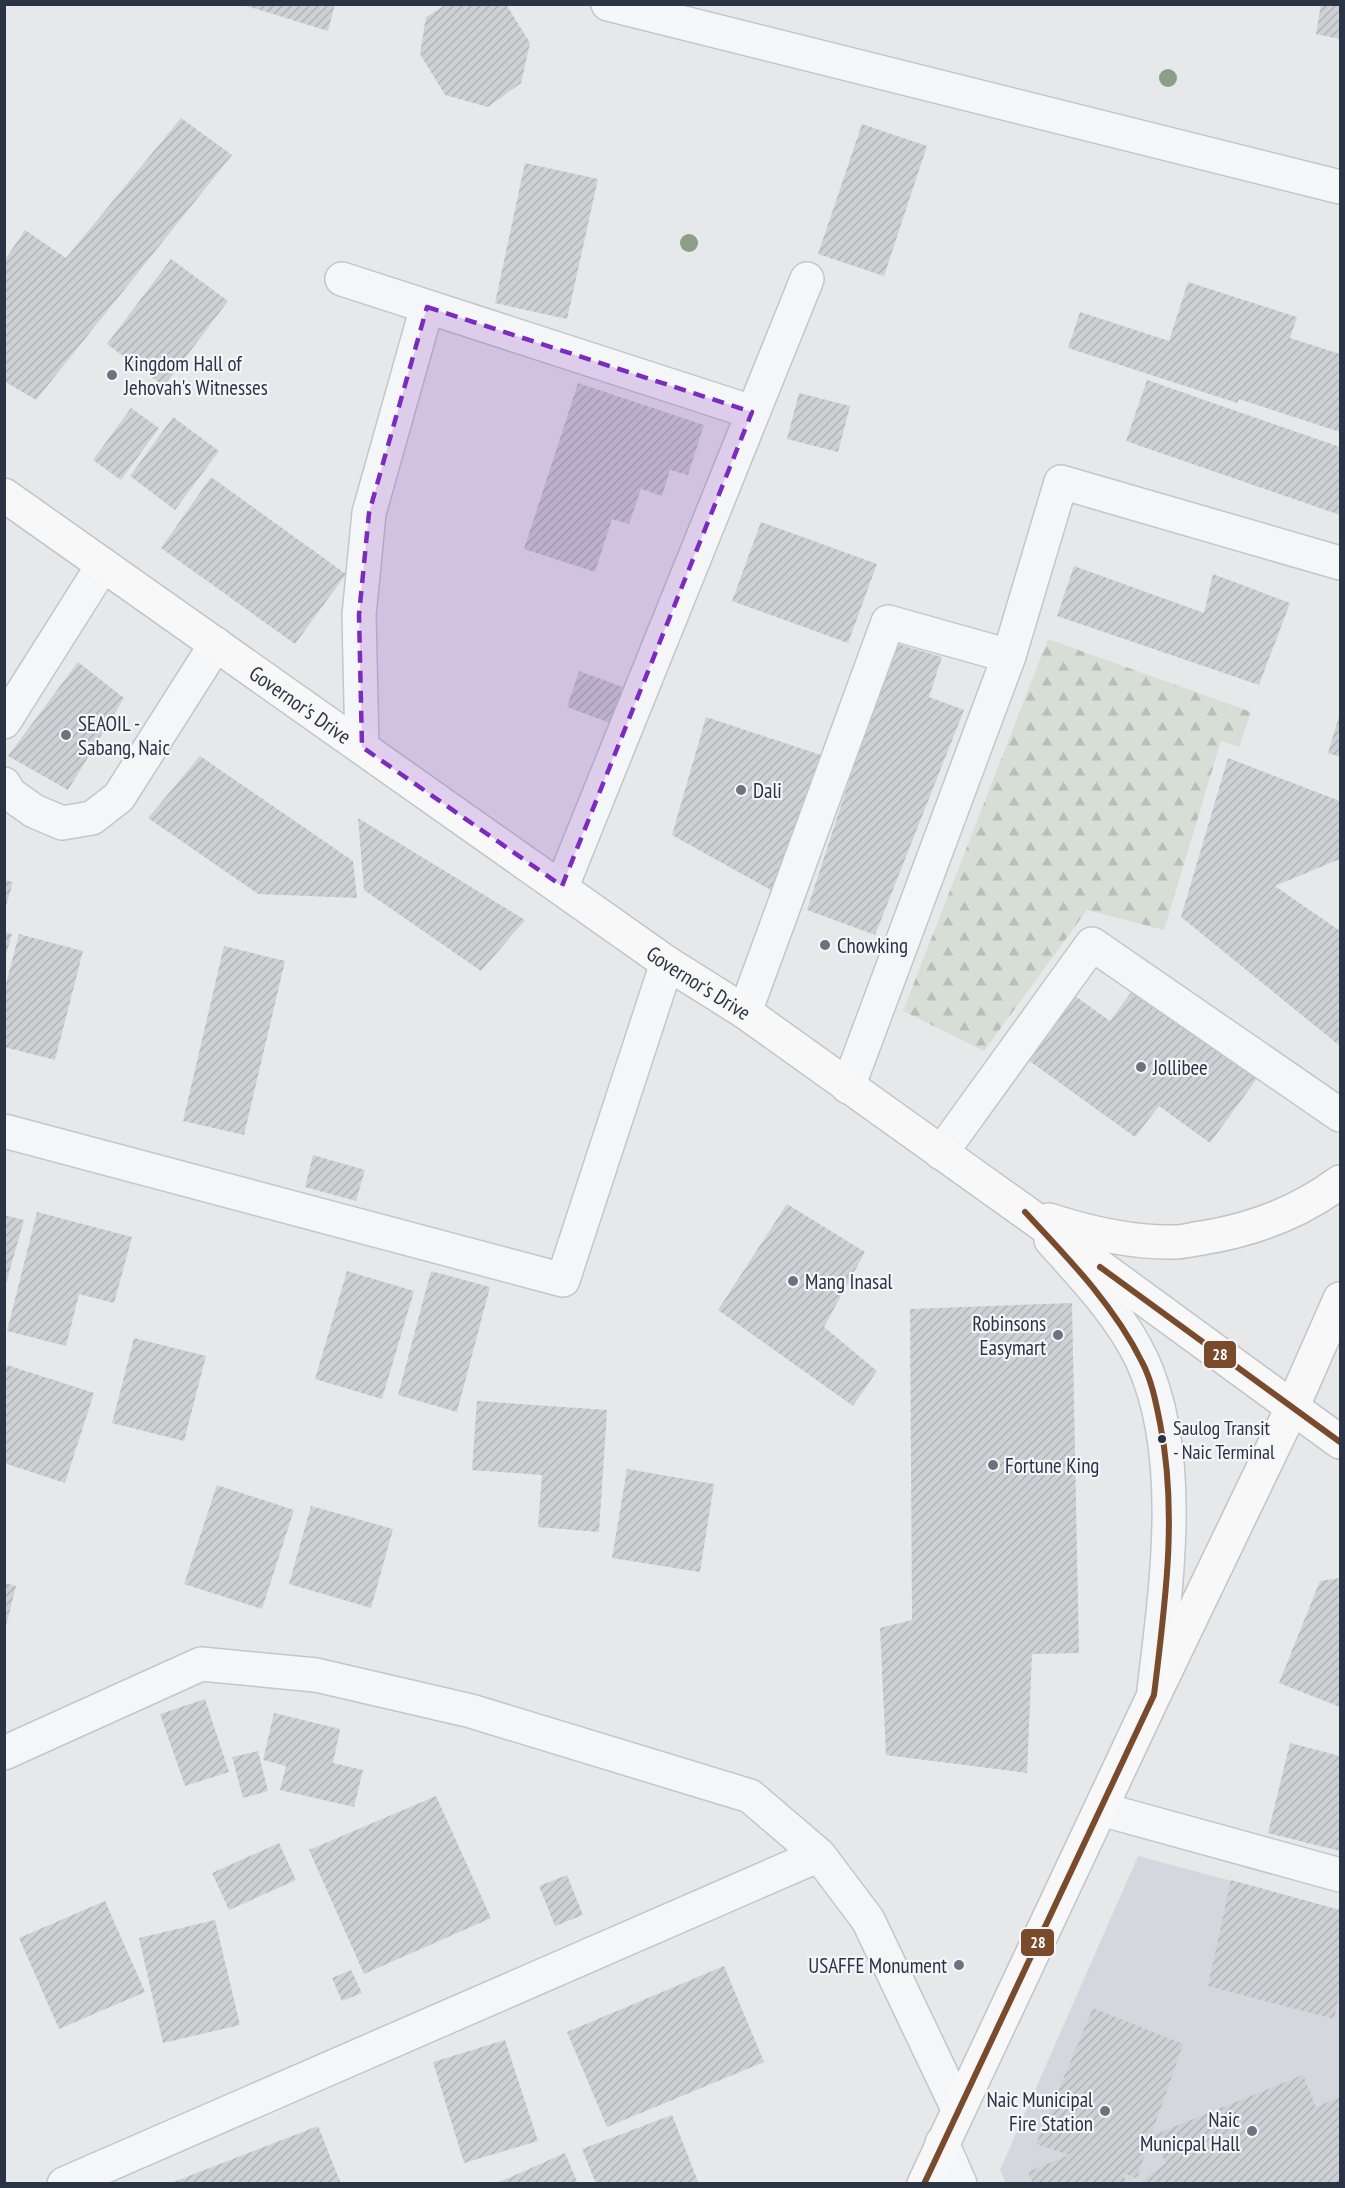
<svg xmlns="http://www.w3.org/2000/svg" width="1345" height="2188" viewBox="0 0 1345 2188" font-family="'PT Sans Narrow',sans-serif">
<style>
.built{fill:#d4d7dd}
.forest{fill:url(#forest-firs)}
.building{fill:url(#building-hatch)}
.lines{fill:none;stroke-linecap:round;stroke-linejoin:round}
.minor-casing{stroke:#c4c6c8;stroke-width:36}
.major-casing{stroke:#c2c5c8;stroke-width:36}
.minor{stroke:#f5f6f7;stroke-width:33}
.major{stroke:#f8f8f8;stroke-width:33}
.bus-1-casing{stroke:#f4f6f9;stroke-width:10}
.bus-1{stroke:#7a4b2a;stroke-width:6}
.tree{fill:#8a9e88}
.marked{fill:#7b2cbf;fill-opacity:0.2;stroke:#7b2cbf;stroke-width:4.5;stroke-dasharray:12 8;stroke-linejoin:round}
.poi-dot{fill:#6c737f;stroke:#f4f6f9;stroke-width:2}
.bus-dot{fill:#2b3445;stroke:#f4f6f9;stroke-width:2}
.labels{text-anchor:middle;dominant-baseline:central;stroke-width:4.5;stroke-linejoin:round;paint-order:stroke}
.bus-label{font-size:20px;fill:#2b3445;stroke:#f4f6f9;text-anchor:start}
.poi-label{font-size:21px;fill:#2b3445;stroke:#f4f6f9;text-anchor:start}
.street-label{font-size:21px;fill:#2b3445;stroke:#f4f6f9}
.line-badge{stroke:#f4f6f9;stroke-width:2}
.badge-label{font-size:16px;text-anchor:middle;font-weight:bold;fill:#fff}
</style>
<defs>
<pattern id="forest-firs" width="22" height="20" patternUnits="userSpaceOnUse" patternTransform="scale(1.5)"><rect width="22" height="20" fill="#d6ded6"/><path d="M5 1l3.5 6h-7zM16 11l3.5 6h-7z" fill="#b8bfb9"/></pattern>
<pattern id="building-hatch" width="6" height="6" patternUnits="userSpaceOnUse" patternTransform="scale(1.5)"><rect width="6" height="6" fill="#ced0d3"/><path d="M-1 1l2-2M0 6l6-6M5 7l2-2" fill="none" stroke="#b1b3b6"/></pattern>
</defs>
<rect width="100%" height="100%" fill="#e6e8ea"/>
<path class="built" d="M1138,1856L1340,1910V2183L1006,2184L1000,2170Z"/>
<path class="forest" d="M1048,639L1251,712L1239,747L1221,741L1164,930L1087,910L984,1051L903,1011Z"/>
<path class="building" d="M240,4H335L328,31Z
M447,4L507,6L530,43L521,83L488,107L445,95L420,54L426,17Z
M1321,4H1340V39L1316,34Z
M181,118L232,155L36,400L4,381V261L25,230L66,258Z
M862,124L927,146L884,276L818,254Z
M525,163L598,179L567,319L495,303Z
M171,259L228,301L164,386L107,344Z
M1188,282L1297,317L1290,338L1340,354V432L1239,399L1237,403L1068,348L1080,312L1169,341Z
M1147,380L1340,447V515L1126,441Z
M578,383L704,425L688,475L670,470L662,496L641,489L629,524L612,519L595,572L524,549Z
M799,393L850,406L838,452L787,439Z
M131,408L159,428L121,480L93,460Z
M173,417L219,451L175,510L130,476Z
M211,477L346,574L295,644L161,548Z
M761,522L877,564L848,643L732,601Z
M1074,566L1204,613L1213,574L1290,603L1259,685L1057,616Z
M894,643L942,657L929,697L964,710L875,935L807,910Z
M78,662L124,698L68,790L8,756Z
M579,671L631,690L618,726L567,707Z
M1340,713V757L1328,753Z
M706,717L824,756L776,893L672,835Z
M200,756L353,861L357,898L258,894L148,818Z
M1228,758L1340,801V859L1275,886L1340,931V1046L1181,917Z
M358,818L525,920L481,971L364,890Z
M4,880L13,882L5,909H4Z
M4,932L12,934L5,958H4Z
M19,934L83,951L55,1060L4,1047V991Z
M224,946L285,961L244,1135L183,1121Z
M1135,987L1258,1077L1210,1143L1159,1106L1135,1137L1024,1057L1071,993L1110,1021Z
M313,1155L365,1170L356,1201L305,1187Z
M787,1204L865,1252L824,1327L877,1371L853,1406L718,1310Z
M37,1212L132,1237L114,1303L79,1294L66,1346L7,1331Z
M4,1215L24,1220L5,1287H4Z
M347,1271L414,1291L382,1399L315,1379Z
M431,1271L490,1287L457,1412L398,1395Z
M1072,1303L1079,1653L1032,1654L1027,1773L886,1755L880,1628L912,1620L910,1309Z
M134,1338L206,1356L184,1441L112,1423Z
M7,1365L94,1393L65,1483L4,1463V1374Z
M477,1401L607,1410L599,1532L538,1527L542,1475L472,1470Z
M627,1469L714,1484L700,1572L612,1558Z
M217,1485L294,1510L262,1609L184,1584Z
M311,1506L393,1529L371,1608L289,1584Z
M1340,1578V1707L1279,1683L1320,1581Z
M4,1583L16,1586L5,1630H4Z
M205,1699L229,1772L185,1786L160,1714Z
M274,1713L340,1729L333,1763L363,1770L354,1807L280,1790L286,1766L263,1760Z
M1290,1743L1340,1756V1851L1268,1833Z
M258,1751L268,1791L243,1798L232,1757Z
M436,1796L491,1918L364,1974L309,1850Z
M279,1843L296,1880L229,1910L212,1873Z
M567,1875L583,1915L555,1926L539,1886Z
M1231,1880L1340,1910V1990L1334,2019L1208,1986Z
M105,1901L145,1992L59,2029L19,1938Z
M215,1920L240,2025L163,2043L139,1938Z
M724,1966L764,2062L607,2127L567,2032Z
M351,1970L362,1993L342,2001L332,1978Z
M1093,2008L1183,2044L1151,2136L1137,2178L1122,2173L1128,2184H1033L1028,2172L1069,2155L1036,2144Z
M505,2040L538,2141L464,2163L433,2062Z
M1303,2075L1316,2107L1340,2097V2184H1138L1166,2163L1151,2136Z
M672,2115L699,2184H596L582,2149Z
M318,2126L341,2184H171V2183Z
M565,2153L578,2184H495Z"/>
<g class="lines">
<defs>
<path id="minor" d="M608,4L1340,187
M342,279L752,412
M4,722L103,565
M362,747L359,615L369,513L427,307
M4,784L10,794L34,811L62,823L92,818L119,797L216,644
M562,886L807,279
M745,1012L888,622L1009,656
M848,1087L1009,656L1061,482L1340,563
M4,1131L563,1280L667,963
M941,1153L1092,944L1340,1115
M1051,1240C1084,1277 1120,1314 1142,1360C1186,1456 1166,1589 1154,1690
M4,1753L201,1664L316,1675L471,1711L750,1796L819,1855L868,1920L958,2109
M1101,1809L1340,1875
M942,2143L960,2184
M64,2184L819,1855"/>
<g id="major">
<path id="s1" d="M4,495L667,963L745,1012L1025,1212L1340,1442"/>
<path d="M1049,1220C1089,1233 1132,1243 1175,1242C1184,1242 1193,1239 1202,1238C1252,1230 1300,1212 1340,1182"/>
<path d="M924,2184L1154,1695L1292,1408L1340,1299"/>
</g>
</defs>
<use href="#minor" class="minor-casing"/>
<use href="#major" class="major-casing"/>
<use href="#minor" class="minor"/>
<use href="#major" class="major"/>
<defs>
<path id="bus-1" d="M1100,1267L1340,1442
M924,2184L1154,1695C1165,1605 1178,1513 1160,1423C1156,1403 1152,1381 1142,1362C1114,1305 1068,1258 1025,1212"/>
</defs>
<use href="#bus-1" class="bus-1-casing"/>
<use href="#bus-1" class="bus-1"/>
</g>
<g class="tree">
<circle cx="1168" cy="78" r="9"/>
<circle cx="689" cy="243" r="9"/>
</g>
<path class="marked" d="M427,307L752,412L562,886L362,747L359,615L369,513Z"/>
<g class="poi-dot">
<circle cx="112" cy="375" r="6"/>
<circle cx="66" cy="735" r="6"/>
<circle cx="741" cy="790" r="6"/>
<circle cx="825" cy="945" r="6"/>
<circle cx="1141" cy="1067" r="6"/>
<circle cx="793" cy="1281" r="6"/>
<circle cx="1058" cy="1335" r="6"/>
<circle cx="993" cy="1465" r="6"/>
<circle cx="959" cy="1965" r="6"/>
<circle cx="1105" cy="2111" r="6"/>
<circle cx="1252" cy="2131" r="6"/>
</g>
<circle class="bus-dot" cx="1162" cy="1439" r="5"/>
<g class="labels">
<g class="bus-label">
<text x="1173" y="1428">Saulog Transit<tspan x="1173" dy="24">- Naic Terminal</tspan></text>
</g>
<g class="poi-label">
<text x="124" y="363">Kingdom Hall of<tspan x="124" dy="24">Jehovah's Witnesses</tspan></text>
<text x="78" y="723">SEAOIL -<tspan x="78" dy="24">Sabang, Naic</tspan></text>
<text x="753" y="790">Dali</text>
<text x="837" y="945">Chowking</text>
<text x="1153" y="1067">Jollibee</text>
<text x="805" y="1281">Mang Inasal</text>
<text x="1046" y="1323" text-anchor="end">Robinsons<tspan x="1046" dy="24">Easymart</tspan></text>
<text x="1005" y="1465">Fortune King</text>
<text x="947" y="1965" text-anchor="end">USAFFE Monument</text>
<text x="1093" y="2099" text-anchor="end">Naic Municipal<tspan x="1093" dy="24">Fire Station</tspan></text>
<text x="1240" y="2119" text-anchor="end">Naic<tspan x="1240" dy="24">Municpal Hall</tspan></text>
</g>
<g class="street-label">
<text stroke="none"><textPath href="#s1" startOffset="363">Governor's Drive</textPath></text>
<text stroke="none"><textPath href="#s1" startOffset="849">Governor's Drive</textPath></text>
</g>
</g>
<g class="line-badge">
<rect x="1203" y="1340" width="34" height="29" rx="6" fill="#7a4b2a"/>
<rect x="1020" y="1928" width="35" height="29" rx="6" fill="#7a4b2a"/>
</g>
<g class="badge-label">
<text x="1220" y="1360">28</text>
<text x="1038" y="1948">28</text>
</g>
<rect width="1345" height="2188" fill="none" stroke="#2b3445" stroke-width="12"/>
</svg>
